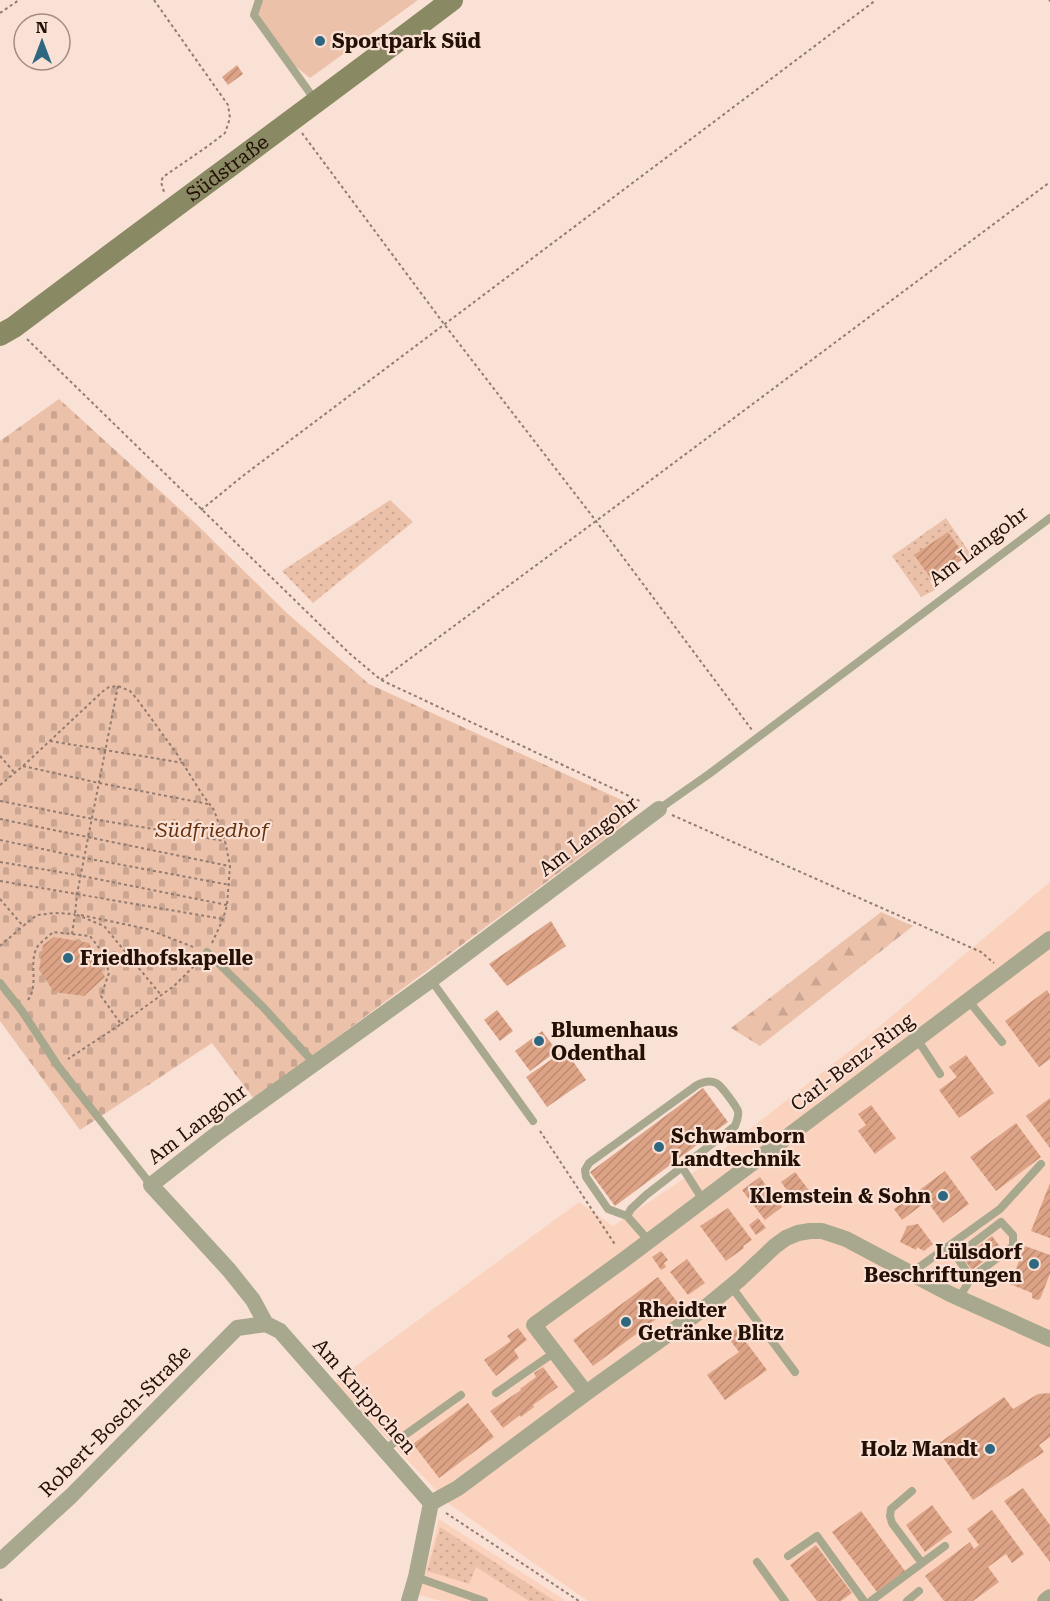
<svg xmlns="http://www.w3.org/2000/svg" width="1050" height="1601" viewBox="0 0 1050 1601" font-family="'Roboto Serif',serif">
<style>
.built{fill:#fad2bd}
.grass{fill:url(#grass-dots)}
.forest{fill:url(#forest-firs)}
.cemetery{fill:url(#cemetery-stones)}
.garden{fill:#ecc1aa}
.building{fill:url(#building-hatch)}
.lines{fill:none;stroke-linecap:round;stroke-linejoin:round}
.path{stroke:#927b70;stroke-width:2;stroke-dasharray:3 3;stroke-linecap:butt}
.lane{stroke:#a7a88e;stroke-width:8}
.street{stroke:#a7a88e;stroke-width:16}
.secondary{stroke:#898963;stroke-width:22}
.poi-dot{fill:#2d6880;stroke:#fae1d5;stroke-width:2}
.labels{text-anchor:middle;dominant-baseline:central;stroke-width:4.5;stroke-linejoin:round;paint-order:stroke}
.poi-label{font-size:20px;font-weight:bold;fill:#251006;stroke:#fae1d5;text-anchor:start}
.street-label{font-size:20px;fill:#251006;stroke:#fae1d5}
.park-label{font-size:20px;font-style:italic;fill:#69300c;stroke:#fae1d5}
</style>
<defs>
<pattern id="grass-dots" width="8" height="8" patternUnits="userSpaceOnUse" patternTransform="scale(1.5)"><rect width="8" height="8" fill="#ecc1aa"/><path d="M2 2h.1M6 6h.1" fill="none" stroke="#caa591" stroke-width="1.8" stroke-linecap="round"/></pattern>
<pattern id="forest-firs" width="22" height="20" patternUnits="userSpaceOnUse" patternTransform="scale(1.5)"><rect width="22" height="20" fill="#ecc1aa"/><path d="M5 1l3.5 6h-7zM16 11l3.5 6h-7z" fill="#caa591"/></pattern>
<pattern id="cemetery-stones" width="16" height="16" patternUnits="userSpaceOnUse" patternTransform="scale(1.5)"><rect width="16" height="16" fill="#ecc1aa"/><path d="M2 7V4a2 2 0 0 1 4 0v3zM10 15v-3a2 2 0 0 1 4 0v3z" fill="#caa591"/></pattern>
<pattern id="building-hatch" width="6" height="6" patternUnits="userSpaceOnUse" patternTransform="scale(1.5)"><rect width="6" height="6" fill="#dda386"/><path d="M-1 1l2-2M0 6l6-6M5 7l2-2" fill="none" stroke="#be8b72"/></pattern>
</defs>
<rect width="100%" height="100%" fill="#fae1d5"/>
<path class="built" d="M1050,882V1601H588L448,1503L334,1382L579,1202L613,1226L700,1168L866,1038Z
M439,1519L566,1601H442L419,1595Z"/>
<path class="grass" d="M390,500L413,522L313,603L282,571Z
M946,518L972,556L967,559L965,556L930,581L935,590L921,597L892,556Z
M440,1527L555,1601H529L476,1567L469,1584L427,1571Z"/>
<path class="forest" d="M881,912L913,926L760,1046L731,1028Z"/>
<path class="cemetery" d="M59,399L194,522L289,615L369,684L637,807L619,828L254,1099L212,1043L80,1130L0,1021V441Z"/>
<path class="garden" d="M254,0H418L310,78L295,66L259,16Z"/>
<path class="building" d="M237,65L243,74L228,85L222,77Z
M948,532L966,557L932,580L914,555Z
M551,921L566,946L507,986L489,964Z
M54,937L89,943L105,977L84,996L54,992L39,970L43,945Z
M1047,990L1050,995V1059L1039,1067L1005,1021Z
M497,1010L513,1031L500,1041L484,1020Z
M542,1031L557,1051L530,1071L515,1051Z
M565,1050L586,1080L547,1107L526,1077Z
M966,1055L994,1093L959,1118L939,1090L957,1077L949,1067Z
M703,1088L728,1122L615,1206L590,1172Z
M1050,1098V1148L1026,1116Z
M871,1105L896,1138L875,1154L858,1131L866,1125L858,1114Z
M1016,1123L1041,1157L996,1191L970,1157Z
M945,1171L969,1204L943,1223L927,1201L902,1220L894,1209Z
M795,1172L811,1193L797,1204L781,1182Z
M760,1177L782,1207L765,1220L742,1190Z
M1050,1183V1238L1031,1231Z
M728,1208L752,1240L743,1246L744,1248L726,1261L700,1226Z
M758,1218L766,1228L756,1235L749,1225Z
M918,1224L933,1244L924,1251L917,1247L916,1250L900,1242L907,1226Z
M992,1236L1001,1248L972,1270L963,1258Z
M1025,1246L1050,1255V1274L1040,1299L1037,1300L1032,1298V1293L1010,1284Z
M661,1251L668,1260L664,1263L666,1267L661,1270L652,1257Z
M687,1259L705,1283L688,1295L670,1272Z
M658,1277L678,1303L593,1366L573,1340Z
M518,1328L527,1340L514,1350L519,1358L496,1376L484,1360L511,1341L507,1336Z
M736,1329L767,1370L725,1400L707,1375L739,1352L727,1336Z
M543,1367L558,1387L533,1405L534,1407L521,1417L520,1415L503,1428L490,1411L521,1390L520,1389L536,1377L534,1373Z
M1050,1393V1437L1039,1445L1044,1452L973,1500L935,1446L1004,1397L1013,1409L1038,1394Z
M468,1403L494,1437L439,1478L413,1444Z
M1023,1488L1050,1525V1562L1004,1501Z
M932,1505L952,1532L925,1552L906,1525Z
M992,1510L1024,1554L1012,1563L1006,1554L988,1567L999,1582L973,1601H944L925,1576L970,1542L974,1549L979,1545L967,1529Z
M861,1511L905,1571L877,1592L832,1532Z
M816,1545L852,1593L841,1601H817L790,1565Z"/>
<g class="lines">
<path class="path" d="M154,0L228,105L230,118L225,133L208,146L163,177L161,182L164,192
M1049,0L1050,1
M0,13L19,0
M302,133L444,324L596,521L752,730
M27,339L349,653L381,680L642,802
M201,510L244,475L876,0
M381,680L596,521L1050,182
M118,686L77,894L75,914L104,926L161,995
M50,741L184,763
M0,756L14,772
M23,766L99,783L208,804
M0,785L23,766L102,692L109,687L118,686L130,691L137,699L177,754L202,794L214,810L225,841L230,866L227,905L223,919L212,943
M0,801L93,819L225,841
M672,815L981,952L994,963
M0,819L229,866
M0,840L85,858L230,885
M0,862L82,876L227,905
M0,881L223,919
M0,899L23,926L37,915L55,913L75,914
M81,915L147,929L196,948
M72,934L75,914
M0,946L23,926
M28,1000C39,983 29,967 36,949C39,943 48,937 53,932L90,936L103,953L109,973L101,996L121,1024L68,1059
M121,1024L174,986L200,960
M540,1131L616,1246
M446,1513L579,1601
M0,1599L2,1601"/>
<path class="lane" d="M259,0L254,15L315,100
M659,809L709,774L1050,518
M207,952L263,1007L315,1064
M431,980L533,1121
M0,983L22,1011L58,1066L151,1185
M968,1000L1002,1042
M917,1039L940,1074
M682,1167L703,1200
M627,1216L631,1209L646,1195L735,1126C737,1121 739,1116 738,1111C736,1106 721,1085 716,1083C710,1080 703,1082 697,1085L589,1163L585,1170L586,1177L608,1209L627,1216L649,1241
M911,1273L1000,1209L1041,1164
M731,1286L795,1372
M959,1298L971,1278L1013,1246V1235L1001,1222L959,1254V1260L971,1278
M496,1393L555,1352
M384,1450L461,1395
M912,1491L891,1509L890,1516L892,1523L922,1563
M788,1556L817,1536L864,1601
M757,1562L785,1601
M416,1577L484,1601
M871,1601L945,1546
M907,1601L919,1591"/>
<path class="street" d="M586,1393L534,1325L625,1259L1050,939
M431,1503L280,1331L266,1324L253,1300L229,1270L151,1185L219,1132L431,980L659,809
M0,1561L71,1496L237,1328L266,1324
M409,1601L416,1577L431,1503L458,1488L586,1393L706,1307L740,1279L775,1246L786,1238L798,1233L810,1231H822L846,1239L950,1294L1050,1339
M1045,1601L1050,1597"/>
<path class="secondary" id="s1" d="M0,335L14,327C160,217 307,110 452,0"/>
</g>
<g class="poi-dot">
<circle cx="320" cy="41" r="6"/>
<circle cx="68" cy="958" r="6"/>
<circle cx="539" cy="1041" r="6"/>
<circle cx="659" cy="1147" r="6"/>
<circle cx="943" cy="1196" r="6"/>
<circle cx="1034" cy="1264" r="6"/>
<circle cx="626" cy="1322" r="6"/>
<circle cx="990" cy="1449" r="6"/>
</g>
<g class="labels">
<g class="poi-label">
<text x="332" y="41">Sportpark Süd</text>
<text x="80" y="958">Friedhofskapelle</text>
<text x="551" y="1030">Blumenhaus<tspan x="551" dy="23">Odenthal</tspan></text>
<text x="671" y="1136">Schwamborn<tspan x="671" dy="23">Landtechnik</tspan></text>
<text x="931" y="1196" text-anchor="end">Klemstein &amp; Sohn</text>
<text x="1022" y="1252" text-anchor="end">Lülsdorf<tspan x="1022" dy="23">Beschriftungen</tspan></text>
<text x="638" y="1310">Rheidter<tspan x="638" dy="23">Getränke Blitz</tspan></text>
<text x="978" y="1449" text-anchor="end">Holz Mandt</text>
</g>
<g class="street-label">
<text stroke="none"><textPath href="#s1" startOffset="282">Südstraße</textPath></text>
<text transform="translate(978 546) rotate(-37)">Am Langohr</text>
<text transform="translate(588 836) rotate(-37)">Am Langohr</text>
<text transform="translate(852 1062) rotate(-37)">Carl-Benz-Ring</text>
<text transform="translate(197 1124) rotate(-37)">Am Langohr</text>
<text transform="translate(365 1396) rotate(49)">Am Knippchen</text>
<text transform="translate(115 1421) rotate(-45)">Robert-Bosch-Straße</text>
</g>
<g class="park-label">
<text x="212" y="830">Südfriedhof</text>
</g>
</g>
<g transform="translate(42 42)"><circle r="28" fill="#fae1d5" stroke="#a58d82" stroke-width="1.5"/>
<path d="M0-4.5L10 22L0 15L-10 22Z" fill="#2d6880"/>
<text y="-9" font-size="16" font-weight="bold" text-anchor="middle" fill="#251006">N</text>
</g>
</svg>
